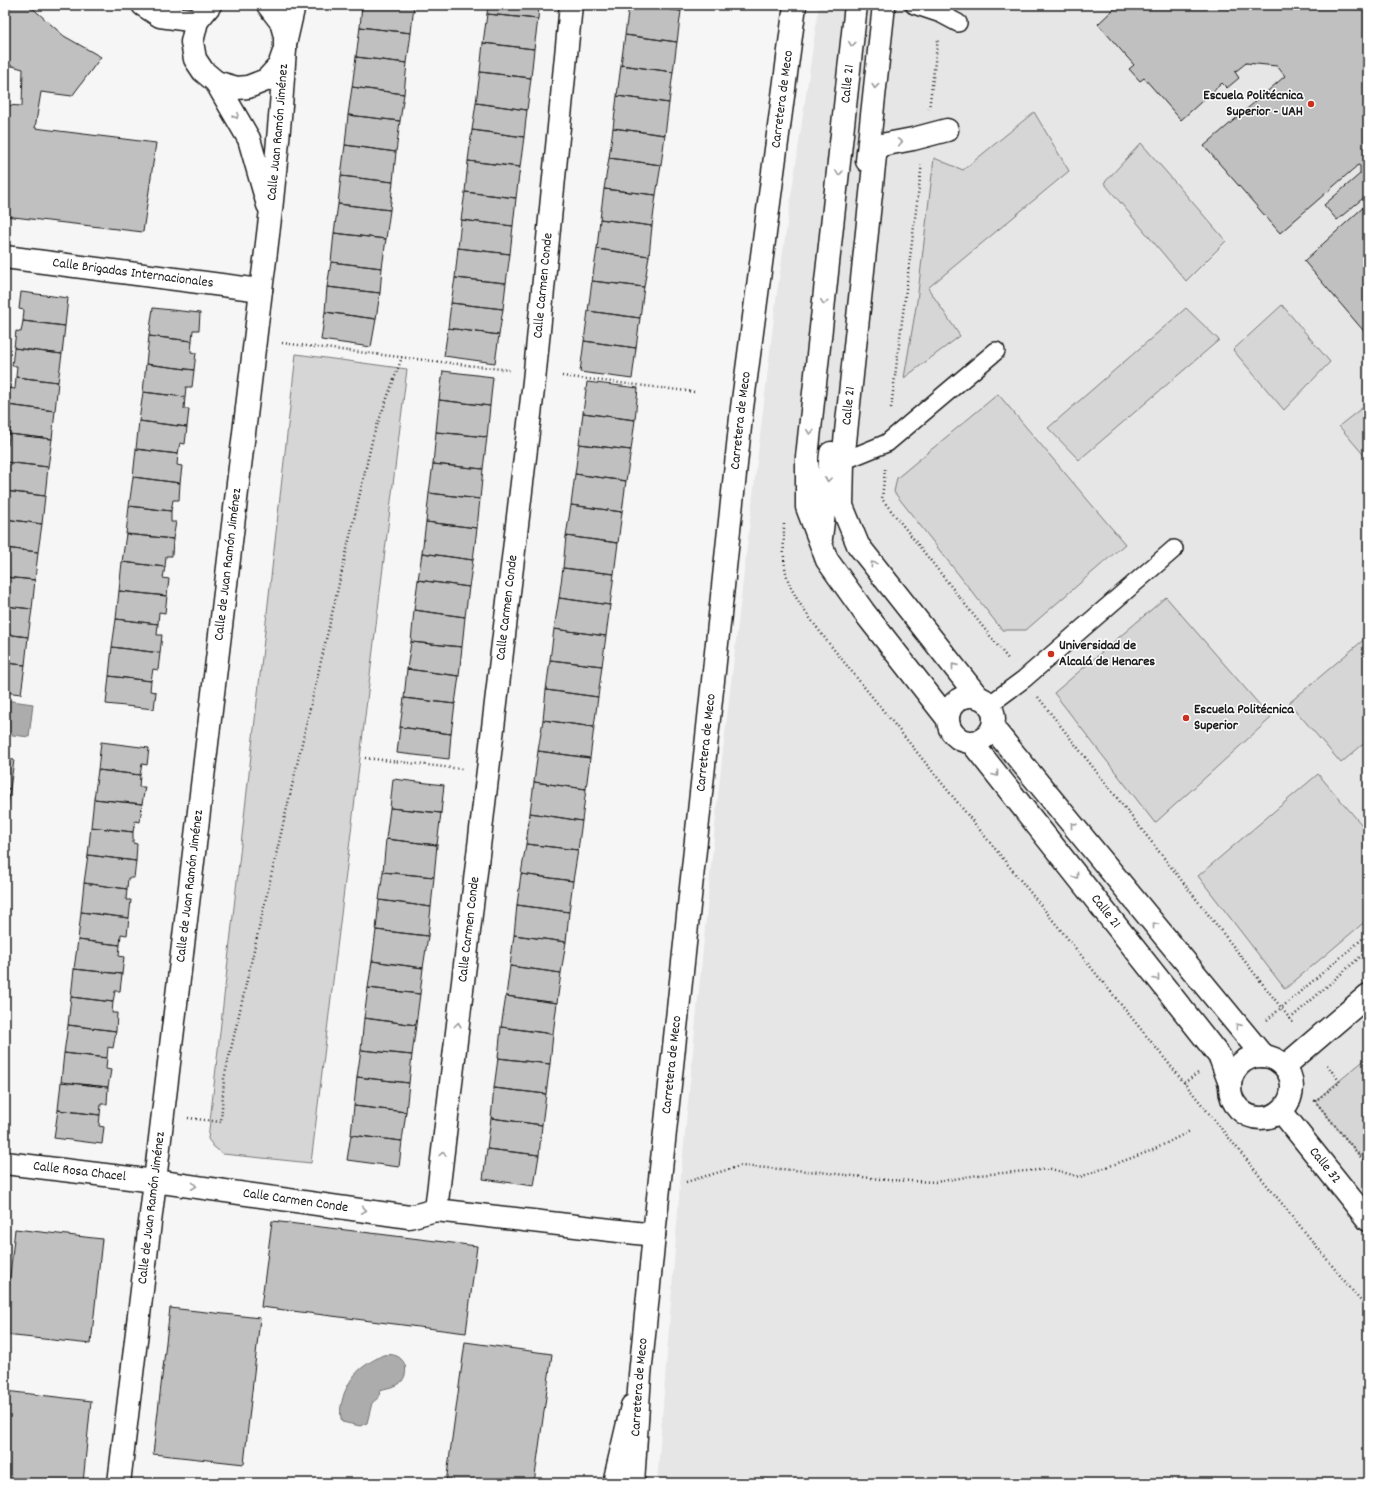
<svg xmlns="http://www.w3.org/2000/svg" width="1373" height="1488" viewBox="0 0 1373 1488" font-family="Dekko,sans-serif">
<style>
.built{fill:#e6e6e6}
.green{fill:#d6d6d6;stroke:#797979}
.water{fill:#acacac;stroke:#727272}
.building{fill:#c0c0c0;stroke:#1c1c1c}
.lines{fill:none;stroke-linecap:round;stroke-linejoin:round}
.lane-casing{stroke:#1c1c1c;stroke-width:20}
.street-casing{stroke:#1c1c1c;stroke-width:25}
.secondary-casing{stroke:#1c1c1c;stroke-width:25}
.path{stroke:#1c1c1c;stroke-width:2.5;stroke-dasharray:1 3;stroke-linecap:butt}
.lane{stroke:#fff;stroke-width:17}
.street{stroke:#fff;stroke-width:22}
.secondary{stroke:#fff;stroke-width:22}
.oneway{stroke:#999}
.poi-dot{fill:#c8321e;stroke:#fff;stroke-width:1.5}
.labels{text-anchor:middle;dominant-baseline:central;stroke-width:3;stroke-linejoin:round;paint-order:stroke}
.street-label{font-size:14px;fill:#1c1c1c;stroke:#fff}
.poi-label{font-size:14px;font-weight:bold;fill:#1c1c1c;stroke:#fff;text-anchor:start}
</style>
<rect width="100%" height="100%" fill="#f6f6f6"/>
<filter id="ink" filterUnits="userSpaceOnUse"><feTurbulence type="fractalNoise" baseFrequency=".025" numOctaves="2"/><feDisplacementMap in="SourceGraphic" scale="8" xChannelSelector="R" yChannelSelector="G"/><feConvolveMatrix kernelMatrix="1 2 1 2 8 2 1 2 1" color-interpolation-filters="sRGB"/></filter>
<g filter="url(#ink)">
<path class="built" d="M819,5H1368V1483H657L680,1184L719,785L776,300Z"/>
<path class="green" d="M1034,112L1069,171L928,288L960,336L904,378L917,301L934,158L963,170Z
M1141,143L1226,241L1186,281L1104,183Z
M1282,305L1330,362L1284,410L1233,350Z
M1186,308L1219,340L1079,460L1048,428Z
M296,354L407,369L311,1163L223,1154L214,1147L208,1139Z
M998,394L1125,544L1026,630H1002L894,492L897,478Z
M1368,403V460L1339,426Z
M1166,597L1271,718L1155,823L1054,693Z
M1368,636V740L1341,763L1289,703Z
M1318,774L1368,832V919L1285,989L1198,876Z
M1368,1057V1151L1360,1156L1315,1101Z"/>
<path class="water" d="M5,700L33,704L29,737L5,734Z
M383,1355C389,1354 396,1354 401,1359C408,1365 407,1378 399,1384C394,1387 386,1388 380,1390L379,1397L372,1403L367,1423L360,1426L342,1422C339,1412 341,1404 344,1394C353,1372 362,1366 383,1355Z"/>
<path class="building" d="M5,5H29L64,36L101,57L72,96L41,92L35,128L156,143L143,232L5,216V105L22,106L23,69L5,64Z
M362,5H414L411,33L360,27Z
M488,5H539L538,19L487,14Z
M629,5L681,11L677,42L625,35Z
M632,5H682L681,11Z
M1118,5H1250L1281,8L1284,5H1368V194L1337,220L1324,205L1360,174V166L1358,165L1280,233L1204,146L1285,76L1277,66L1246,63L1235,72L1239,78L1227,88L1222,83L1181,120L1144,78L1140,81L1129,69L1134,65L1098,24Z
M487,14L538,19L534,49L483,43Z
M360,27L411,33L407,63L356,57Z
M625,35L677,42L673,72L621,65Z
M483,43L534,49L531,78L480,72Z
M356,57L407,63L404,94L352,87Z
M621,65L673,72L669,103L617,96Z
M480,72L531,78L527,110L476,103Z
M352,87L404,94L400,121L348,115Z
M617,96L669,103L665,135L613,128Z
M476,103L527,110L524,137L472,130Z
M348,115L400,121L396,152L345,145Z
M613,128L665,135L661,165L609,158Z
M472,130L524,137L520,167L468,161Z
M345,145L396,152L393,182L341,176Z
M609,158L661,165L656,195L604,189Z
M468,161L520,167L516,198L465,192Z
M341,176L393,182L390,210L338,204Z
M604,189L656,195L652,226L600,219Z
M465,192L516,198L513,226L461,220Z
M1368,203V336L1304,261Z
M338,204L390,210L386,239L334,233Z
M600,219L652,226L649,256L597,249Z
M461,220L513,226L510,254L458,248Z
M334,233L386,239L382,268L331,262Z
M458,248L510,254L506,283L455,278Z
M597,249L649,256L644,287L592,281Z
M331,262L382,268L380,293L327,287Z
M455,278L506,283L503,309L451,303Z
M592,281L644,287L640,318L588,311Z
M327,287L380,293L376,319L325,312Z
M21,292L68,298L65,326L23,321L24,310L19,309Z
M451,303L503,309L499,335L448,328Z
M153,308L200,313L199,330H193L192,341L149,336Z
M588,311L640,318L636,348L584,341Z
M325,312L376,319L371,347L321,340Z
M23,321L65,326L62,354L14,348L16,331L21,332Z
M448,328L499,335L495,363L444,356Z
M149,336L192,341L191,352L196,353L194,370L146,364Z
M584,341L636,348L632,379L580,372Z
M14,348L62,354L58,382L16,377L17,366H12Z
M146,364L194,370L192,387H186L185,397L143,392Z
M443,371L493,377L490,406L439,400Z
M16,377L58,382L55,411L7,405L9,388L15,389Z
M587,382L638,388L635,420L583,413Z
M143,392L185,397L184,409H189L187,427L139,421Z
M439,400L490,406L487,437L436,432Z
M7,405L55,411L52,439L9,434L11,423L5,422Z
M583,413L635,420L631,450L579,444Z
M139,421L187,427L185,444L180,443L178,454L136,449Z
M436,432L487,437L483,469L433,464Z
M9,434L52,439L48,467L5,462V445H8Z
M579,444L631,450L626,481L575,474Z
M136,449L178,454L177,465L182,466L180,483L133,477Z
M5,462L48,467L45,496L5,491Z
M433,464L483,469L480,499L429,493Z
M575,474L626,481L622,512L571,505Z
M133,477L180,483L179,500H173L171,511L129,506Z
M5,491L45,496L42,524L5,519Z
M429,493L480,499L477,528L426,522Z
M571,505L622,512L618,543L566,536Z
M129,506L171,511V522H176L173,539L126,534Z
M5,519L42,524L38,552L5,548Z
M426,522L477,528L473,560L422,553Z
M126,534L173,539L172,556H166L165,567L122,562Z
M566,536L618,543L614,574L563,568Z
M5,548L38,552L35,580L5,577Z
M422,553L473,560L469,587L418,580Z
M122,562L165,567L163,578L169,579L167,596L119,591Z
M563,568L614,574L610,605L559,598Z
M5,577L35,580L32,609L5,606Z
M418,580L469,587L465,617L414,610Z
M119,591L167,596L165,613L159,612L158,624L116,619Z
M559,598L610,605L606,636L554,629Z
M5,606L32,609L28,637L5,634Z
M414,610L465,617L462,647L411,642Z
M116,619L158,624L157,635H162L160,653L112,647Z
M554,629L606,636L602,666L550,660Z
M5,634L28,637L25,665L5,663Z
M411,642L462,647L459,676L407,669Z
M112,647L160,653L158,670L153,669L151,681L109,676Z
M550,660L602,666L598,697L546,690Z
M5,663L25,665L21,694L5,692Z
M407,669L459,676L455,704L404,698Z
M109,676L151,681L150,691L156,692L154,709L106,704Z
M546,690L598,697L594,727L543,720Z
M404,698L455,704L451,734L400,727Z
M543,720L594,727L590,758L538,751Z
M400,727L451,734L449,759L397,753Z
M101,742L149,748L147,765L142,764L140,775L98,770Z
M538,751L590,758L586,789L534,782Z
M5,759L14,760L10,789L5,788Z
M98,770L140,775L139,787H145L142,804L94,799Z
M393,779L444,785L441,813L390,808Z
M534,782L586,789L582,821L530,813Z
M5,788L10,789L7,817H5Z
M94,799L142,804L140,822L135,821L133,832L91,827Z
M390,808L441,813L437,845L386,839Z
M530,813L582,821L578,850L526,844Z
M91,827L133,832V843L137,844L136,861L88,855Z
M386,839L437,845L434,877L383,872Z
M526,844L578,850L573,881L521,874Z
M88,855L136,861L134,878H128L127,889L84,883Z
M383,872L434,877L431,907L379,900Z
M521,874L573,881L569,912L517,905Z
M84,883L127,889L126,900H131L129,918L81,912Z
M379,900L431,907L428,936L376,930Z
M517,905L569,912L566,942L514,935Z
M81,912L129,918L127,935L121,934L120,945L78,940Z
M376,930L428,936L423,968L372,961Z
M514,935L566,942L561,973L510,966Z
M78,940L120,945L119,956L124,957L122,974L74,969Z
M372,961L423,968L420,994L368,988Z
M510,966L561,973L557,1003L506,996Z
M74,969L122,974L120,991H115L113,1002L71,997Z
M368,988L420,994L416,1025L364,1018Z
M506,996L557,1003L553,1034L501,1027Z
M71,997L113,1002L112,1013H117L116,1031L68,1025Z
M364,1018L416,1025L412,1055L361,1050Z
M68,1025L116,1031L113,1048L108,1047L107,1058L64,1053Z
M501,1027L553,1034L550,1064L498,1058Z
M361,1050L412,1055L409,1083L357,1077Z
M64,1053L107,1058L106,1069L111,1070L108,1087L61,1082Z
M498,1058L550,1064L546,1094L494,1088Z
M357,1077L409,1083L406,1112L354,1106Z
M61,1082L108,1087L107,1104H101L100,1115L58,1110Z
M494,1088L546,1094L542,1125L491,1118Z
M354,1106L406,1112L402,1141L351,1135Z
M58,1110L100,1115L99,1126L104,1127L102,1144L54,1138Z
M491,1118L542,1125L539,1155L487,1149Z
M351,1135L402,1141L399,1167L347,1160Z
M487,1149L539,1155L534,1186L483,1179Z
M272,1221L477,1246L466,1333L261,1307Z
M15,1229L102,1239L91,1344L5,1335V1323Z
M170,1308L260,1318L244,1464L153,1454Z
M465,1342L552,1354L534,1483H446Z
M5,1391L91,1401L83,1483H5Z"/>
<g class="lines">
<defs>
<path id="lane" d="M914,5L941,14L958,23
M843,461L887,443L996,351
M989,705L1024,679L1174,549"/>
<g id="street">
<path d="M143,5L160,16L197,21"/>
<path d="M210,5L197,21L192,42L195,59L203,71L216,82L237,88L248,87L266,80L279,66L285,49V36L281,22L268,5"/>
<path d="M856,5L807,457V507L827,560L864,612L947,718"/>
<path d="M286,40L294,5"/>
<path d="M216,82L249,139L268,205"/>
<path d="M947,130L913,139L876,146L843,461L842,506L858,545L978,697"/>
<path d="M867,161L884,5"/>
<path id="s1" d="M5,257L261,290"/>
<path d="M821,538L831,453"/>
<circle cx="971" cy="719" r="23"/>
<path d="M993,728L1263,1056"/>
<path id="s2" d="M972,743L1220,1057L1230,1084"/>
<circle cx="1261" cy="1087" r="31"/>
<path d="M1285,1066L1368,995"/>
<path id="s3" d="M1281,1111L1368,1220"/>
<path id="s4" d="M5,1163L155,1181L409,1217L436,1210L534,381L571,5"/>
<path d="M436,1210L654,1235"/>
<path id="s5" d="M119,1483L261,290C272,210 280,130 285,49"/>
<path d="M614,1483L632,1406"/>
</g>
<g id="secondary">
<path id="s6" d="M633,1483L640,1375L654,1235L742,408L795,5"/>
</g>
</defs>
<use href="#lane" class="lane-casing"/>
<use href="#street" class="street-casing"/>
<use href="#secondary" class="secondary-casing"/>
<path class="path" d="M929,109L938,38
M282,343L509,370
M562,376L695,392
M891,408L922,163
M885,469L882,499L1009,660
M784,524C784,542 782,562 788,580C795,601 814,623 827,641L1368,1310
M1038,697L1294,1024
M365,758L462,769
M1290,1019L1368,950
M1267,1020L1368,934
M1327,1065L1340,1082L1315,1101L1368,1166
M1184,1083L1198,1073
M188,1118L221,1122L224,1079L373,437L402,357
M686,1182L740,1166L820,1172L888,1180L936,1182L978,1175L1051,1169L1080,1177L1153,1150L1190,1131"/>
<use href="#lane" class="lane"/>
<use href="#street" class="street"/>
<use href="#secondary" class="secondary"/>
</g>
<defs><path id="oneway-chevron" d="M-2-3.5L2.5 0L-2 3.5" fill="none" stroke-width="1.6" stroke-linecap="round" stroke-linejoin="round"/></defs>
<g class="oneway">
<use href="#oneway-chevron" transform="translate(852 44) rotate(96)"/>
<use href="#oneway-chevron" transform="translate(875 86) rotate(96)"/>
<use href="#oneway-chevron" transform="translate(236 116) rotate(60)"/>
<use href="#oneway-chevron" transform="translate(900 142) rotate(-10)"/>
<use href="#oneway-chevron" transform="translate(839 173) rotate(96)"/>
<use href="#oneway-chevron" transform="translate(824 302) rotate(96)"/>
<use href="#oneway-chevron" transform="translate(810 432) rotate(96)"/>
<use href="#oneway-chevron" transform="translate(828 479) rotate(97)"/>
<use href="#oneway-chevron" transform="translate(873 564) rotate(-127)"/>
<use href="#oneway-chevron" transform="translate(954 666) rotate(-129)"/>
<use href="#oneway-chevron" transform="translate(996 774) rotate(52)"/>
<use href="#oneway-chevron" transform="translate(1073 825) rotate(-129)"/>
<use href="#oneway-chevron" transform="translate(1076 876) rotate(52)"/>
<use href="#oneway-chevron" transform="translate(1155 925) rotate(-129)"/>
<use href="#oneway-chevron" transform="translate(1157 978) rotate(52)"/>
<use href="#oneway-chevron" transform="translate(458 1025) rotate(-83)"/>
<use href="#oneway-chevron" transform="translate(1238 1026) rotate(-129)"/>
<use href="#oneway-chevron" transform="translate(443 1154) rotate(-83)"/>
<use href="#oneway-chevron" transform="translate(194 1186) rotate(8)"/>
<use href="#oneway-chevron" transform="translate(364 1210) rotate(8)"/>
</g>
</g>
<g class="poi-dot">
<circle cx="1311" cy="104" r="4"/>
<circle cx="1051" cy="654" r="4"/>
<circle cx="1186" cy="718" r="4"/>
</g>
<g class="labels">
<g class="street-label">
<text transform="translate(848 84) rotate(-84)">Calle 21</text>
<text stroke="none"><textPath href="#s6" startOffset="1392">Carretera de Meco</textPath></text>
<text stroke="none"><textPath href="#s5" startOffset="1360">Calle Juan Ramón Jiménez</textPath></text>
<text stroke="none"><textPath href="#s1" startOffset="129">Calle Brigadas Internacionales</textPath></text>
<text stroke="none"><textPath href="#s4" startOffset="1366">Calle Carmen Conde</textPath></text>
<text transform="translate(849 406) rotate(-84)">Calle 21</text>
<text stroke="none"><textPath href="#s6" startOffset="1068">Carretera de Meco</textPath></text>
<text stroke="none"><textPath href="#s5" startOffset="925">Calle de Juan Ramón Jiménez</textPath></text>
<text stroke="none"><textPath href="#s4" startOffset="1042">Calle Carmen Conde</textPath></text>
<text stroke="none"><textPath href="#s6" startOffset="744">Carretera de Meco</textPath></text>
<text stroke="none"><textPath href="#s5" startOffset="601">Calle de Juan Ramón Jiménez</textPath></text>
<text stroke="none"><textPath href="#s2" startOffset="215">Calle 21</textPath></text>
<text stroke="none"><textPath href="#s4" startOffset="718">Calle Carmen Conde</textPath></text>
<text stroke="none"><textPath href="#s6" startOffset="420">Carretera de Meco</textPath></text>
<text stroke="none"><textPath href="#s3" startOffset="70">Calle 32</textPath></text>
<text stroke="none"><textPath href="#s4" startOffset="75">Calle Rosa Chacel</textPath></text>
<text stroke="none"><textPath href="#s4" startOffset="293">Calle Carmen Conde</textPath></text>
<text stroke="none"><textPath href="#s5" startOffset="277">Calle de Juan Ramón Jiménez</textPath></text>
<text stroke="none"><textPath href="#s6" startOffset="96">Carretera de Meco</textPath></text>
</g>
<g class="poi-label">
<text x="1303" y="96" text-anchor="end">Escuela Politécnica<tspan x="1303" dy="16">Superior - UAH</tspan></text>
<text x="1059" y="646">Universidad de<tspan x="1059" dy="16">Alcalá de Henares</tspan></text>
<text x="1194" y="710">Escuela Politécnica<tspan x="1194" dy="16">Superior</tspan></text>
</g>
</g>
<rect width="1373" height="1488" fill="none" stroke="#fff" stroke-width="20"/>
<rect x="10" y="10" width="1353" height="1468" fill="none" stroke="#1c1c1c" stroke-width="1.5" filter="url(#ink)"/>
</svg>
